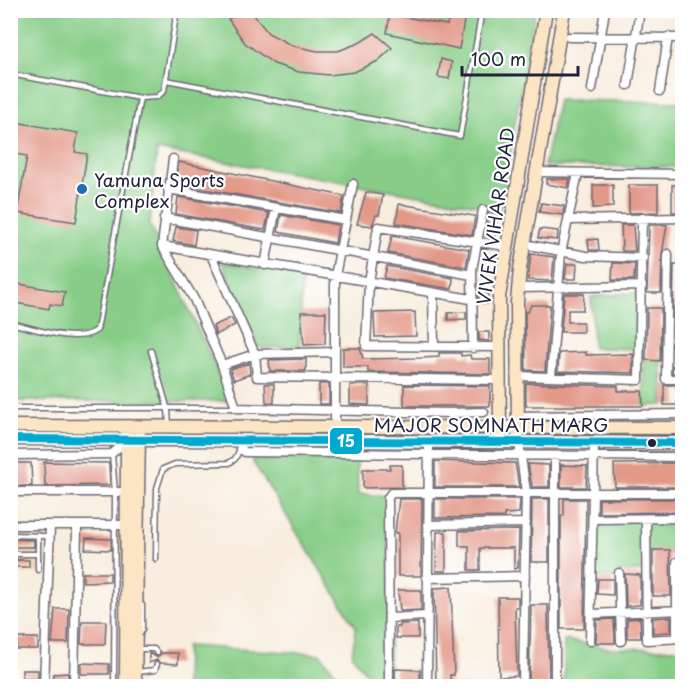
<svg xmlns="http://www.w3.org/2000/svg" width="693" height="697" viewBox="0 0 693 697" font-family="'Playpen Sans',sans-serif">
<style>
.built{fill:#efd6bc}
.green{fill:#87cd87;stroke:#547861;stroke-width:1.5}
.building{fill:#e39888}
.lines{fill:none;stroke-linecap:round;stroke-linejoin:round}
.lane-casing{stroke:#6d6974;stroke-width:7}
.street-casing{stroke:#6d6974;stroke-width:11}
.secondary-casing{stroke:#6d6974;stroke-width:15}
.lane{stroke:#fff;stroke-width:4}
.street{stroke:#fff;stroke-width:8}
.secondary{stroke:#fce5c4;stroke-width:12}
.bus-1-casing{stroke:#fff;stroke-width:12}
.bus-1{stroke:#00a9ce;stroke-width:8}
.poi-dot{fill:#1f6fb2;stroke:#fff;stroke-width:2}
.bus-dot{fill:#22223b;stroke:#fff;stroke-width:2}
.labels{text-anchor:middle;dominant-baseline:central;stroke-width:4.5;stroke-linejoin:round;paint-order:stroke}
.poi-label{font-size:18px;fill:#22223b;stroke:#fff;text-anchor:start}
.street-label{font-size:18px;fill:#22223b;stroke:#fff}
.line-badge{stroke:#fff;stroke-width:2}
.badge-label{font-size:16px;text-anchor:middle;font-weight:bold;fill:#fff}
</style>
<rect width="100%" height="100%" fill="#fff"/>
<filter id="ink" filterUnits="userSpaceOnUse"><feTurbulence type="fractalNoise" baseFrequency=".0167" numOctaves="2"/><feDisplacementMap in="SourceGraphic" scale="12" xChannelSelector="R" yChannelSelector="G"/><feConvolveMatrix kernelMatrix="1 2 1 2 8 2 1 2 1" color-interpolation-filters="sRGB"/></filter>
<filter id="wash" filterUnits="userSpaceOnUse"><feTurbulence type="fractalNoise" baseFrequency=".008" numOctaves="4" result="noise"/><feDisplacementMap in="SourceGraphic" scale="24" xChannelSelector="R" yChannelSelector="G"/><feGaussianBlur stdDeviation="1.35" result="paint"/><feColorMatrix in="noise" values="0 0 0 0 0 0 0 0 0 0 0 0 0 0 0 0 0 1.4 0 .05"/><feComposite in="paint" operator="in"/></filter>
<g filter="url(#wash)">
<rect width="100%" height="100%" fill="#f8edde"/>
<path class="built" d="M11,528L43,529L42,573H11Z"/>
<path class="green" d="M10,11H535L500,209L157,150L150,225L231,401H11Z
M558,100L682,102V167L544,166Z
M674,227L682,228V260L673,259Z
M222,262L302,276L300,347L259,348Z
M638,292V349L593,348L591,297Z
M662,358L663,405L644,406L643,359Z
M253,459L357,460L358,494L390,496L389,686H376L352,655L356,627L253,462Z
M682,520V560H677V553H646L644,571L618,572V578L594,576L596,521Z
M564,640L609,648L682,649V686H564Z
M186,646L320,654L346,686H185Z"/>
<g id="blocks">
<path class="building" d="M245,10H250L268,33L293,46L318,51H338L359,43L375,33L392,48L378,61L354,72L329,75L299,72L274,64L245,43L228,19Z
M450,10H466L459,49L387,33L390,14L447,25Z
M441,59L452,62L449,79L438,77Z
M10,121L78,133L75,152L87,154L76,222L17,213L27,156L10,153Z
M179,162L344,196L341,213L176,184Z
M547,179H570L568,188L546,184Z
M593,185H613V207L593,208Z
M629,185H658V212L629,213Z
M672,185H682V212H672Z
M366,192L383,195L379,215H376L372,226L357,224Z
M178,197L269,213L265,230L176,214Z
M541,203L564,206L563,215L539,212Z
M399,204L475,216L472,235L396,223Z
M489,212L497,214L494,238L485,236Z
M281,215L338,225L335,243L278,232Z
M621,225H633L635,251H622Z
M649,225H667L662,254L661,293H647Z
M176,227L196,230L194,245L173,241Z
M540,229L558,231L557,240L538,238Z
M392,236L469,249L466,267L388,253Z
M598,239L599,250H589L588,240Z
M531,254L554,257L552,281L528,280Z
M613,263L635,264L634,280H612Z
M567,264H577L576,279H565Z
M674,265H682V320H673Z
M387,266L453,278L452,289L384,278Z
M19,284L65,292L62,306L50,304L49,309L10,302V286L18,287Z
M479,292L488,293V304L479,303Z
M564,294H584L583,310H568V322H583V332H561Z
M531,305H550L545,371L526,370L525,312H528Z
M647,308H661L660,361L646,360Z
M301,312H326L325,344L304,345Z
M415,312L416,336L375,337L374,313Z
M466,312V319L448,320V313Z
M231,318L235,325L216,335L213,326Z
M479,332H489V341L479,340Z
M343,348H360L363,359L422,358L439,357V353H461V356L470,355L471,359H490V374L368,372V367H343Z
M586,352V355L633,354V373L558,371L559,353Z
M306,359V371H270L269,360Z
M249,363L250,374L234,380L230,369Z
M673,365H682V373H672Z
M526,383L618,386V391H642L643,406H526Z
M265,384H274V403L266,402Z
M319,384H329V404H319Z
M350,385H369V405L350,404Z
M404,385L490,386V406H404Z
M664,385H677V405H664Z
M435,461L515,463L519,487H435Z
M44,462L109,463L110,485L45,486Z
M10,463H31L32,486H10Z
M682,463V487H615L614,464Z
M528,464L549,465V487H532Z
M390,465H402V487L363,488V469H390Z
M561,465L587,466L586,487H561Z
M399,499H422L421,576H398V533H395Z
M435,499H520L519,513L504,514V517L435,518Z
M532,499H549V562H531Z
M564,499H586L584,629H561V516H564Z
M599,499H682V512L599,513Z
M519,530L518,568L514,569V548H480V570H469V546H459V531Z
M437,532H446V571H436Z
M86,538L111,539V550L85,549Z
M10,539L34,540V547H10Z
M653,550H670L671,596H653Z
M10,560H29V567H10Z
M83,573H110V581L83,582Z
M625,574L640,575V605L626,606Z
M598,579H613V595L597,594Z
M451,587L454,675H450V685L436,686L434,588Z
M398,590H421V610L400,611Z
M498,597H518V607H515L517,676L499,677Z
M531,605H548L549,686H529Z
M55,609H69L68,643H52Z
M671,617V632L653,633V618Z
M640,618L641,638H627V619Z
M614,619L615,643H596L597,620Z
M82,621H106L105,644H81Z
M418,623V638H396V627H400V624Z
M16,638H38V649H16Z
M149,653L157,657L161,653H178V664L161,663L157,660L149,663Z
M81,663L109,664V674H81Z
M395,669L420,670V687H395Z
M22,670H38V679H22Z
M68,673V682H53V674Z"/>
</g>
</g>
<g filter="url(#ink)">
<use href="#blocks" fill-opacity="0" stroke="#6d6974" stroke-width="1.5"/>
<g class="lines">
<defs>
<path id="lane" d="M10,74L140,98L157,97L164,91L177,10
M166,80L460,136L482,10
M10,323C35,328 76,345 97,330L140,98
M151,351L168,410L169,426
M10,408H235
M112,454L115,492L114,686
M10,535L48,536
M10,554H38
M156,559L157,488L163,469L175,464L229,463L235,459L240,449
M38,570V535
M139,635L142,630V605
M137,649H154L157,653
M136,672L155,670L157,664"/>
<path id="street" d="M569,37L682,38
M628,85L640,10
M592,89L605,10
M660,91L668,37
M173,159L162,246L194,299L222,365L236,408L449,413L462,428
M536,172L682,174
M168,189L346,220
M164,218L472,275
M569,220L682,218
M524,244L586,256L643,258
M162,246L471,299
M668,254L666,379H682
M211,255L255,354L257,377L499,380
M265,265L276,208
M518,288L642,286
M433,293L434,346
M499,347L366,346L369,282L378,227L506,246
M473,348L472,270L483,210
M222,365L255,354L335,352
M518,376L639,380L642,218
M551,377L561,253L578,173
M449,413L484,412
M518,416L682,414
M335,427V276L353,184
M240,441L241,449L245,452L682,457
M519,443L526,492L523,686
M10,455L111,454L127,440
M555,458V686
M10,492H127
M593,519L682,518
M646,519L647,640L682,638
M10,525H127
M428,525L526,523
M677,562V638
M619,573L621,641
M427,578L525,576
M591,614L682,610
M390,618L426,616
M590,641L594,443
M389,680L388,498L391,493H682
M456,685L500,686
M44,686L50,526
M74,686L77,526
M427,686L429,442"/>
<path id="secondary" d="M10,426L682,428
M500,434L499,297L546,10
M518,434L517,302L520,269L564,10
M10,439L682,443
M126,686L127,433
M135,686L139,434"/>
</defs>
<use href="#lane" class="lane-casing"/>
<use href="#street" class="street-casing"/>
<use href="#secondary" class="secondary-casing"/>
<use href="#lane" class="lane"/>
<use href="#street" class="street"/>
<use href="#secondary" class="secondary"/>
<defs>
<path id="bus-1" d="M10,439L682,443"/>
</defs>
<use href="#bus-1" class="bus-1-casing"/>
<use href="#bus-1" class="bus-1"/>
</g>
</g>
<circle class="poi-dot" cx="82" cy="189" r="6"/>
<circle class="bus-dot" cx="652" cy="443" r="5"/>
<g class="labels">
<g class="poi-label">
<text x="94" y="179">Yamuna Sports<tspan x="94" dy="21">Complex</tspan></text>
</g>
<g class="street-label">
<text transform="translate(495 216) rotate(-82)">VIVEK VIHAR ROAD</text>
<text x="491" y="424">MAJOR SOMNATH MARG</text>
</g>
</g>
<rect class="line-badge" x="329" y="427" width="34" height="28" rx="6" fill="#00a9ce"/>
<g class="badge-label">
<text x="346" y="447">15</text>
</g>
<rect width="693" height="697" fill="none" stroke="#fff" stroke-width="36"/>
<path d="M462 66v9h116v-9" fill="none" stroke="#22223b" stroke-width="3"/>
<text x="471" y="66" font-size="18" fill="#22223b" stroke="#ffffff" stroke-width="4.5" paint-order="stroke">100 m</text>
</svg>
